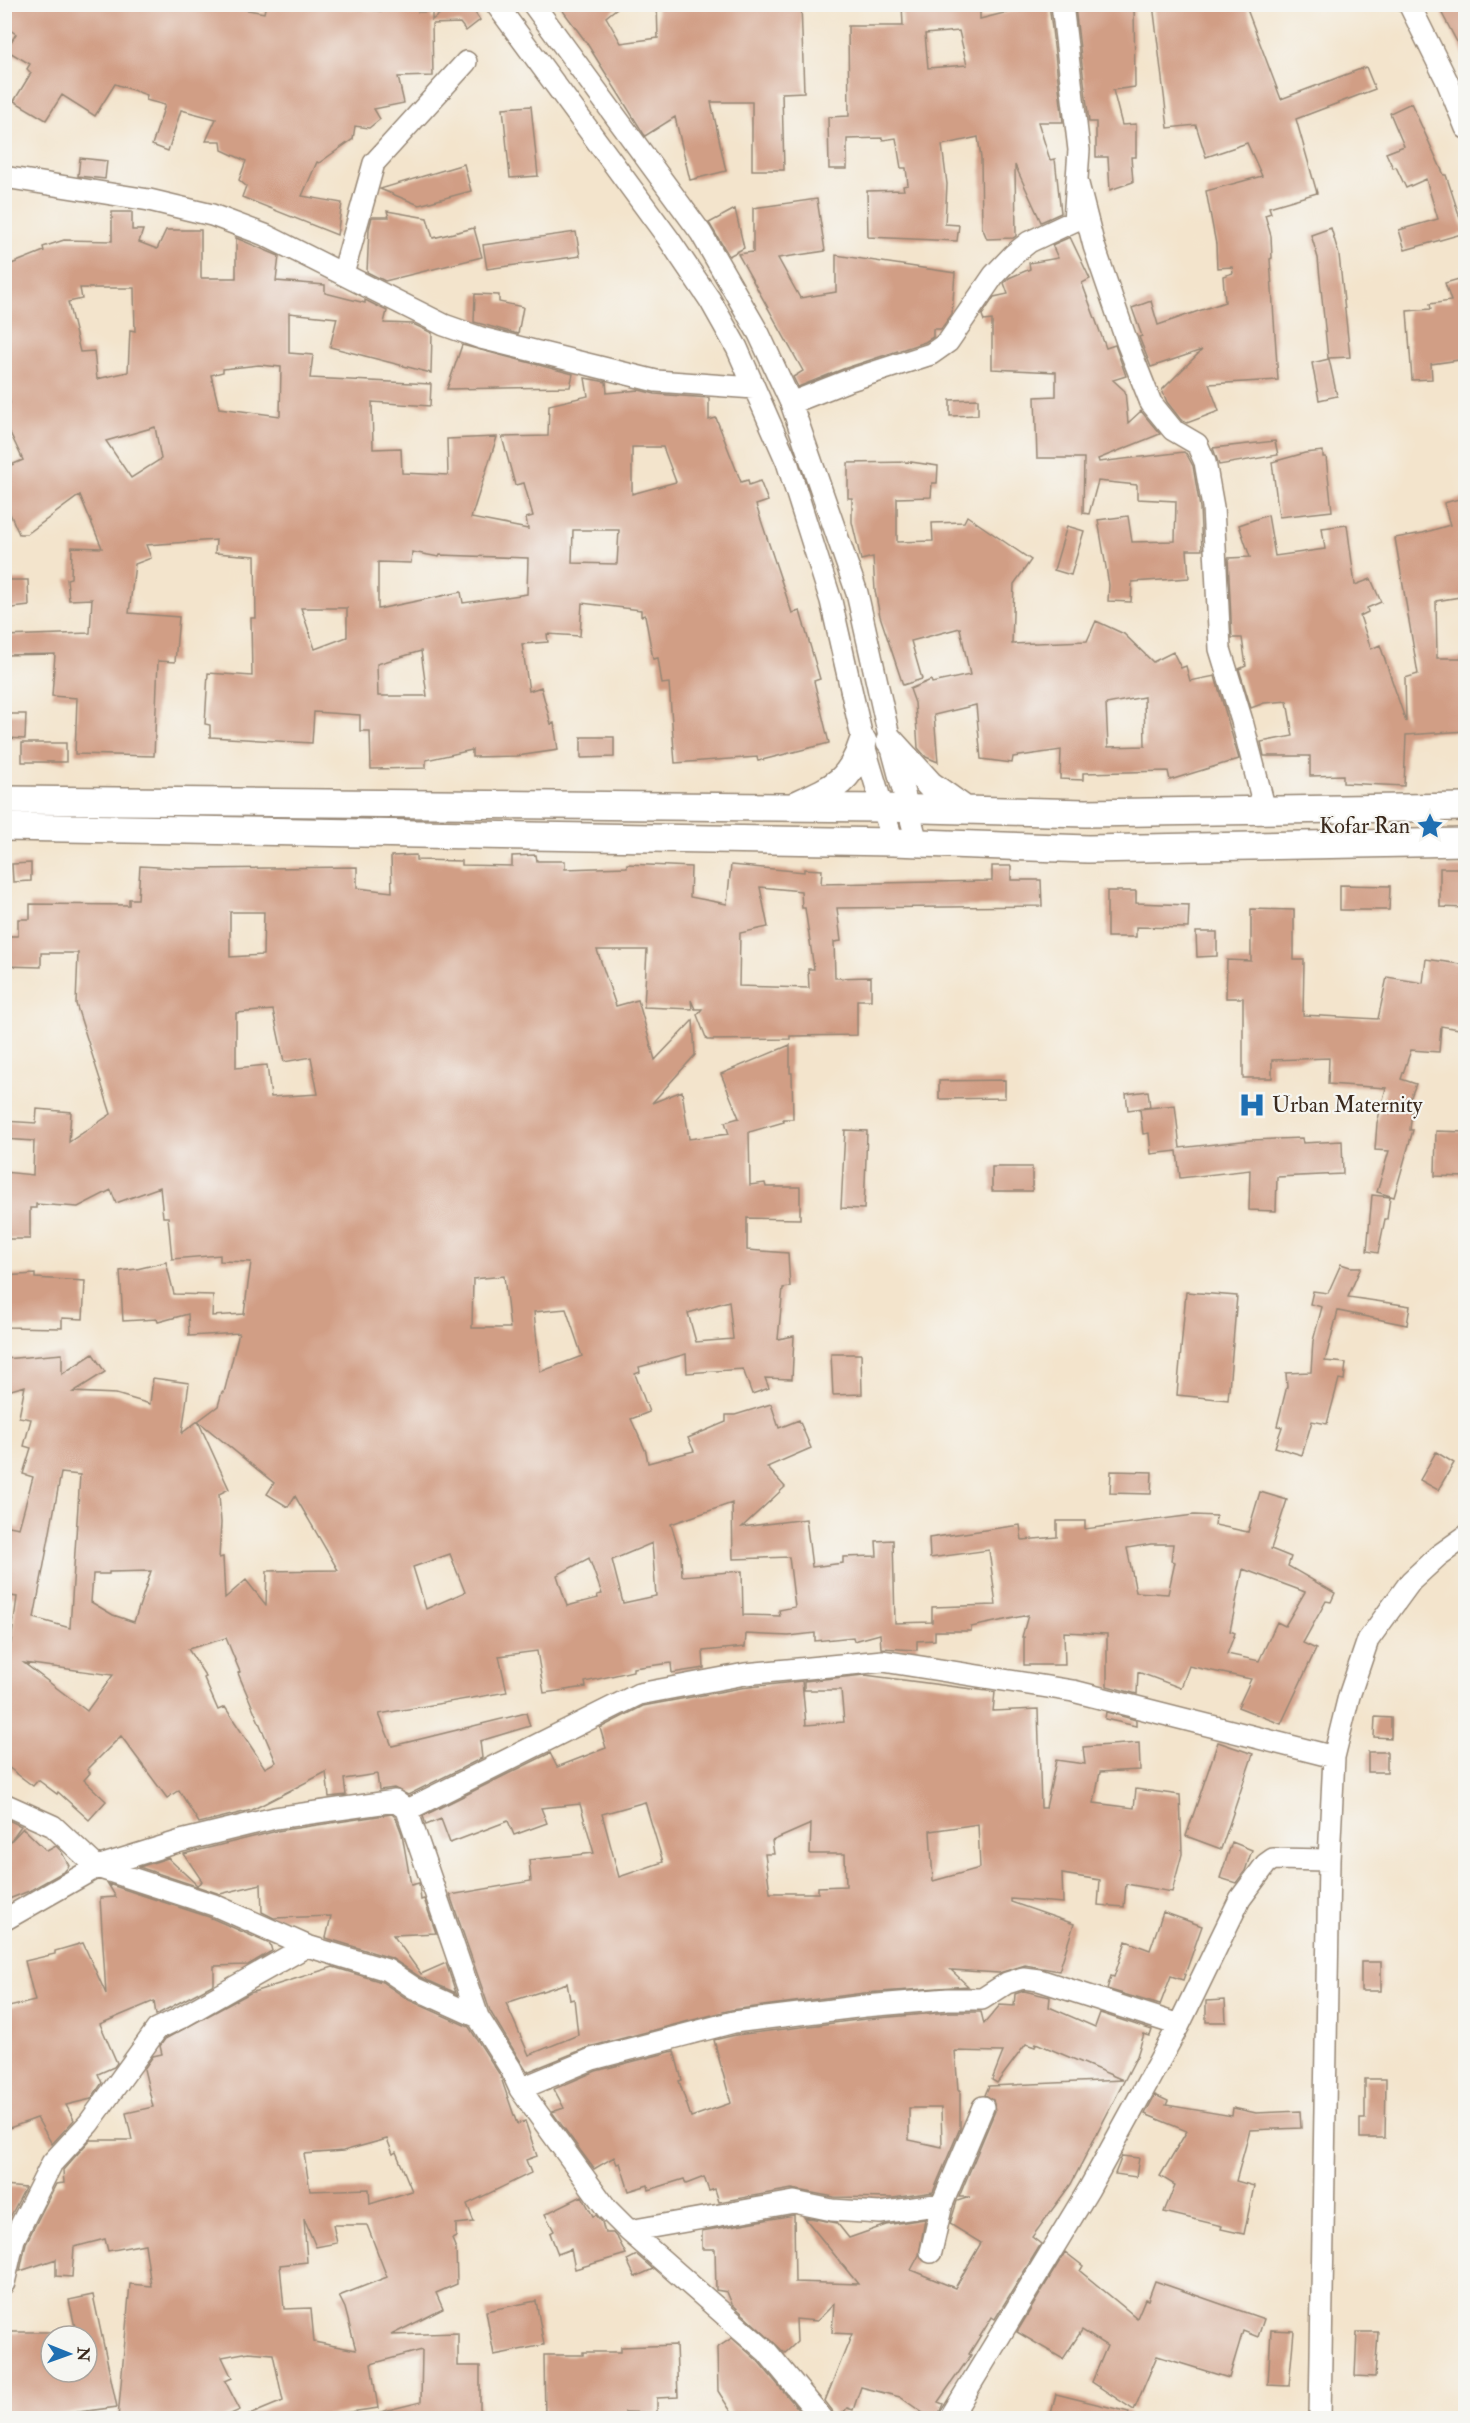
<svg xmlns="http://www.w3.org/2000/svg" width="1470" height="2423" viewBox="0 0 1470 2423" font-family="'IM FELL Double Pica',serif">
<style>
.building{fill:#d19e85;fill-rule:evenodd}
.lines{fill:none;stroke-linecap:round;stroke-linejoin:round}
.minor-casing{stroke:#978775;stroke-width:24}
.major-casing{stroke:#978775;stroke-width:30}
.minor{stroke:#fff;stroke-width:21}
.major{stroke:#fff;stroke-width:27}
.labels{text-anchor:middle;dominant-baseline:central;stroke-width:4.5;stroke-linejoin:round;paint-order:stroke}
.poi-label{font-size:22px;fill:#3b2a1e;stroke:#f6f6f2;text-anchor:end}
</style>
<rect width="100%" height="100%" fill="#f6f6f2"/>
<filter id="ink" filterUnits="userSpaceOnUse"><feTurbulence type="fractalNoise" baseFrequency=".0167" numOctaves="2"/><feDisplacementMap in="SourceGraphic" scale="12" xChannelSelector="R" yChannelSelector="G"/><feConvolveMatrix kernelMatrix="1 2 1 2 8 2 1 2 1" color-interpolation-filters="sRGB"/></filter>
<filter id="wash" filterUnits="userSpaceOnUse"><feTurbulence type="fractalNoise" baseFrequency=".008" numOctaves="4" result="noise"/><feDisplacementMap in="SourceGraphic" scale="24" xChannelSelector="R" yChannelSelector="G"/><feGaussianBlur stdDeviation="1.35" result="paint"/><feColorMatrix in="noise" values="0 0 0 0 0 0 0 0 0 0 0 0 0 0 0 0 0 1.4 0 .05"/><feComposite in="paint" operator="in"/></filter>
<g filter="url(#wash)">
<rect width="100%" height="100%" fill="#f3e4cc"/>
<g id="blocks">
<path class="building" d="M10,4H216L264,13L266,4H341V8L382,11L403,4H415L418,12H432V20L453,4H469L480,20L466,31L460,23L432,24L433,76L398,77L404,103L374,109L380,119L369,128L355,126L353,139L319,163L317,162L302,196L342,203L337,235L242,197L246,186L239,180L246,161L222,150L221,141H206L216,119L181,110L168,151L152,145L165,105L146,100L147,95L115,84L95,116L62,95L46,120L14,101L31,73L27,69L30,64L6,50L16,34L4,26V12Z
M558,4H622L606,17L621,43L658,38L657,4H801L804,92L782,93L784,170H752V102H711L726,171L690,180L675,117L645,136L586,42Z
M902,4H980V19L1024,8L1023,4H1049L1063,122H1038L1050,160L1055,159L1061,213L1041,222L1015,165L1016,236L1013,238L987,239L982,227L981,158L978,137L942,145L947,184L945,224L959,225L957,241L868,237L867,191L904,190L903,186L908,185L906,168H901L896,138L883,140L882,138L847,139V169H829L828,117L849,116L848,26H903ZM959,31L967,65L928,68L925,34Z
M1081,4H1134L1135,87L1113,90L1122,125L1136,124V157H1131L1133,182L1110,190L1108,157H1096V122H1089L1075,7Z
M1153,4H1245L1281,99L1366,67L1375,89L1296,119L1317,193L1269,207L1271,213L1265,215L1271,236L1272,258L1270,259L1278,380L1209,384L1219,411L1187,423L1181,420L1167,402L1162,390L1202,350L1151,367L1139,337L1142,336L1132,308L1151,301L1158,325L1225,302L1223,276L1233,273L1232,267L1217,268L1216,244L1206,191L1262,176L1247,143L1206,157L1196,125L1168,128Z
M1437,4H1466V59Z
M1411,103L1444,175H1446L1465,233L1405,250L1399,230L1438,219L1426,179L1406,188L1396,167L1393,168L1386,153L1404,146L1390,113Z
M531,106L538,176L510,178L503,108Z
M80,158L107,161L105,179L78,176Z
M464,164L471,191L419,205L380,189Z
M817,199L825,251L778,258L800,298L836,292V255L955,273L952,314L941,329H933V337L925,342L843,369L798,387L793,377L803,371L738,254L753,252V208Z
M735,209L744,248L729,256L709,223Z
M387,211L427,218L433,238L474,228L482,257L385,281L367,272L369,229L372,217H389Z
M112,212H132V230H143L139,242L157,249L166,230H201V278H236V238L279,256L276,281L325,285V293L365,303V300L387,311L384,323L413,324L432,333L431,373L330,347L337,318L289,313V353L313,355L310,378L431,384L430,406L372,402L373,449L401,448L402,473L448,475L447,439L497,437L471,518L528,529L526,518L533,516L524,483L515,485L502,437L548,436L549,405L588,396L585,378L606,382L607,393L639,390L655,394L709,398V420L716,418L741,482L748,480L749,485L760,481L768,501L756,505L792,613L800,611L820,679L814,681L829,743L758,761L757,757L675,763L669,683L662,684L658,658L653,659L645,615L641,616V610L582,603L580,636L547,634L548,642L522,644L529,691L541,687L551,724L554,723L558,750L517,756L472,757V750L426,760V768L371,769L370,731H360V715L314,712L312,743L210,737V725L205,724L208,673L252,676L251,618H256L255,556L215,553L216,540L146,545L151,558L135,564L129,613L179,617L175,662L158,661L154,756L75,754L77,698L52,696L55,654L4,655V636L90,633L92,599L69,600L67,579L71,578L72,547L102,548L80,495L27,534H19L4,500V468L23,460L4,420V406L10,403L4,390V286L11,283L4,267L44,251L43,247L64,240L112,241ZM80,288H134L135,331L130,330L128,372L97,379L94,351L80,352L68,302L82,299ZM259,365L281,367L280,416L219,408L211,375L223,372V369ZM155,427L161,459L131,478L106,441ZM632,447H663L676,482L632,494ZM573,530H619L617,564L572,563ZM412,552L439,557L440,555L528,558L527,594L463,603L461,592L378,609V562L411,563ZM301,608H347V637L315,649ZM421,651L427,696H378L377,664Z
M1331,228L1339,255L1350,357L1328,358L1318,258L1311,235Z
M576,232L580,256L487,269L483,245Z
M1070,237L1090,279L1082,283L1106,348L1115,345L1126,376L1113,380L1125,391L1128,423L1141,411L1160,434L1098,459L1099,462L1184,452L1187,455L1186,453L1193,466L1200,508L1202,550H1187L1189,578L1132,582L1131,602L1108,601L1109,585L1098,520L1128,516L1132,542L1175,541L1176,501L1137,499V485L1098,481L1089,514L1083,513L1084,458H1037L1035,397L1056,396V372L992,369V320L984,321L982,315L994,297L1008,294L1004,283L1009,278L1030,269L1029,263L1058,258L1052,245Z
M1466,277V359L1431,364L1432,379L1412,380L1407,311L1431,309L1430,304L1451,301L1445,283Z
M475,294L499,295V302L523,307L518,334L474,322Z
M462,345L573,374L570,387L447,389Z
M1329,359L1337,396L1319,400L1312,363Z
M978,399V415L950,416V400Z
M1275,441L1278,455L1219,465L1213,448Z
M1323,451V457H1326L1332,511L1279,517L1272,462L1305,453Z
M911,462L938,466L937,483H932L931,497L897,498V542L933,541L932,523L964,522L967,516L1031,560L1014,584L1012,644L1087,641L1096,621L1124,634L1153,662L1173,652L1181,668L1186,666L1190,681L1215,676L1239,759L1170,780L1168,771L1083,773V780L1060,779L1061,750L1013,757L1012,763L981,759L976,705L934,715L938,762L926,757L918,748L915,703L910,689L931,680L932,683L970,675L960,628L911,641L922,679L903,685L880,616L875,591L873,557L861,560L852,522V498H848V463ZM1144,697L1145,746L1108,747L1106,704Z
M1466,497V596L1436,601L1437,658H1466V731L1406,735L1404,786L1343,783V775L1310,776V756H1264L1261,742L1293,736L1287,701L1264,703L1251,708L1239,669L1246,666L1242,638H1232L1228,558L1250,557L1239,525L1268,515L1275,556L1325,549L1322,528L1347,525L1355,585L1371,579L1381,602L1367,608L1368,612L1360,616L1371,649L1380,645L1406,722L1405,678L1418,674L1395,538L1423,533L1450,525L1444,503Z
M1067,526L1084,531L1071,575L1054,570Z
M6,580H28L29,606L4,609Z
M8,714H26L25,739L7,738Z
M581,737H614V757L581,758Z
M22,743H66V762H22Z
M416,855V860L462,861V865L512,866V856L536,855L537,861H565V869L627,867V864L691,867L690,897L727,904L731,865L804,872V869L822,870L821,884L992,881V866H1011V880H1041L1042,906L837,908L841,941L834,942L835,978L871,977V1000H857V1035L790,1036V1039L707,1040L697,1015L702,1009H695L691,1000L692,1009L644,1007L647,950H597L616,1006L638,1000L655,1060L693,1020L695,1055L652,1103L682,1091L689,1139L729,1134L725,1122L739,1118L721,1074L790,1045V1073H792L793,1119H783L784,1122L749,1132L750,1185L765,1183L766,1187H800V1219L747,1218V1250L788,1253L790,1287L783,1288L778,1339L794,1336L792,1379L765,1378L769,1388L752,1394L743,1369L687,1373L686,1354L639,1367L640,1372L635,1374L649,1412L631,1419L646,1452L648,1463L694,1451L688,1438L726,1422V1415H735L771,1404L779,1428L799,1420L811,1448L767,1467L785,1487L742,1527L806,1519L812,1567L843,1563V1557L877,1556L876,1541L893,1540L895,1623L932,1622V1607L996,1605L989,1550L930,1558L929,1538L1020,1525L1022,1540L1057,1537V1521H1085V1529L1194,1515L1216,1516L1215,1525L1248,1532L1260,1492L1287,1500L1271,1549L1291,1557L1288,1566L1335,1593L1331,1602L1326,1601L1303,1643L1316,1649L1281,1724L1238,1707L1251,1679L1189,1666L1181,1688L1138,1672L1137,1694L1107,1686V1634L1064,1632L1065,1665H1024V1637H1022L1028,1615L971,1627V1631H935V1640L917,1641V1650L881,1648L880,1634L854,1641L853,1637L815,1641V1633L789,1636L746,1634L745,1647L703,1651L704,1668L672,1673L671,1663L633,1668V1671L585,1682L586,1687L544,1693L537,1651L499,1656L507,1692L379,1714L392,1746L526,1713L530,1726L480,1741L482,1758L408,1795L394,1788L379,1790L377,1774L344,1779L346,1795L329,1797L326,1772L252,1810L199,1823L179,1790L167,1798L121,1736L87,1770L90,1773L84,1780L106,1801L89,1820L58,1792L57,1794L38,1780L33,1786L4,1764V1677H9V1643H11L17,1597L4,1595V1525L19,1528L33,1477L23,1474L31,1448L24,1446L31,1419L19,1417L25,1386L4,1392V1359L62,1354V1374L93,1354L105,1372L73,1392L116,1394L150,1404L153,1378L189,1383L182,1433L198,1421L229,1489L219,1494L221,1523L219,1558L223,1557L225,1598L246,1580L266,1605L267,1571L338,1570L295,1496L288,1507L267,1494L274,1483L198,1421L218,1406L222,1392L224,1393L239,1333L189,1336L188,1314L158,1322L157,1319L123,1321L120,1271L137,1269L166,1262L174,1294L213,1295L212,1316L244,1314L251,1262L220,1261V1255L172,1259L168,1217H163L160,1187L116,1203L111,1190L78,1207L36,1204V1208H30V1239H4V1172L33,1175L34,1141L4,1139V1121L36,1123L37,1109L71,1112L69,1142L111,1114L76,1004L78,953H41V967L4,966V936H18V919H30V904L129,905V899H138L140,866L193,869L357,867V888L392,892L391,856ZM760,887L801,891L802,908H805L814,969H808L809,988L739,986L740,933L768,927ZM230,912H264L263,955L230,957ZM273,1010L284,1062L311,1057L318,1094L271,1097L267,1065L236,1068V1013ZM504,1276L510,1328H472L473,1279ZM729,1301L733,1339L696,1342L688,1313ZM566,1309L582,1356L540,1372L534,1312ZM61,1473L80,1475L70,1628L34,1618ZM732,1503L733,1559L789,1557L795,1607L779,1610L780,1616L743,1615L742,1571L682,1576L681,1556L671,1524ZM652,1543L656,1596L623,1603L612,1560ZM1151,1544H1173L1171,1561L1175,1562L1168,1594L1136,1592L1127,1548ZM450,1554L465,1592L426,1609L413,1567ZM589,1558L602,1594L597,1595L598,1598L567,1606L557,1575ZM1243,1569L1305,1592L1285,1626L1277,1622L1259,1661L1227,1654L1235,1633L1230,1631ZM151,1571L134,1622L113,1615L91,1602L93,1574H109V1572ZM226,1638L240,1672L238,1673L276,1762L265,1768L225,1707L218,1710L204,1678L206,1677L188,1649ZM24,1663L113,1675L87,1711Z
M31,863V881L13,882L12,864Z
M1440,868H1466V908L1440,907Z
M1340,885L1390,886L1389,910H1340Z
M1107,891H1136V903L1189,905L1188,928L1136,927V937H1107Z
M1251,909L1294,910V960H1304L1303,1015L1378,1019L1387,977L1423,983L1426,959L1466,965V1030L1441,1026L1439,1052L1411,1050L1401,1079L1416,1084L1406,1109L1412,1110L1410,1130H1413L1394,1197L1377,1192L1389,1151L1375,1150L1377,1123L1386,1088L1328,1084L1329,1058L1272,1060V1078H1243V998H1226L1227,960L1251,961Z
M1196,932H1217V956L1197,957Z
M1005,1080V1098L939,1099V1081Z
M1148,1091L1150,1107L1128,1110L1126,1094Z
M1175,1105L1180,1148L1251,1140L1302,1138L1303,1143L1342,1141L1343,1174L1277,1177L1276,1211L1249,1210L1250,1170L1180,1178L1177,1151L1151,1154L1149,1133L1143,1134L1140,1109Z
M845,1130L867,1131L864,1209L841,1208Z
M1436,1131L1466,1132V1177L1435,1176Z
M992,1167H1032V1191H992Z
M1372,1195L1390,1197L1387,1219H1385L1378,1253L1367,1251Z
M1341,1264L1350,1267H1361L1348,1297L1410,1306L1407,1325L1338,1311L1325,1361L1346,1363L1344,1380L1339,1379L1327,1424L1312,1421L1302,1455L1275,1447L1282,1427L1277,1426L1287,1386L1286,1373L1311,1372L1313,1341L1322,1307L1310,1304L1313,1291L1328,1293Z
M35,1274V1278L85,1281L83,1319L62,1318V1328L4,1327V1276Z
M1186,1292L1237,1296L1228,1400L1177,1395Z
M831,1354H861L862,1394L833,1395Z
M1436,1452L1454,1463L1438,1490L1420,1480Z
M1111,1471L1152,1472L1151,1494L1110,1493Z
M865,1675L995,1692L993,1711L1038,1709L1041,1808H1046L1056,1760L1085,1764L1083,1747L1139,1743L1140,1770L1100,1772L1094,1803L1134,1808L1136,1789L1180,1795L1182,1854L1172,1892L1126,1884L1124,1907L1098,1905L1100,1880L1062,1874L1063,1903L1011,1899V1902L1074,1924L1059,1971L1025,1965L999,1973L951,1970L968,1986L864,1993L731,2010L589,2047L527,2072L490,2011L450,1895L531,1881L529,1860L594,1853L580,1804L541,1808L547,1823L514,1835L508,1821L450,1843L441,1819L426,1825L423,1816L550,1753L557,1767L606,1748L600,1728L643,1706L741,1688L802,1681L806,1725L844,1722L841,1690H804V1681ZM645,1802L663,1862L619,1877L602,1814ZM811,1824L810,1854H845L846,1886L818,1887V1893H770L765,1854H774L772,1841ZM978,1824L980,1868L933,1881L930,1831ZM567,1983L570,2000L574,1999L578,2035L529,2055L506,2003Z
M1106,1712L1136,1720V1726L1105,1719Z
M1375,1717L1391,1718V1738L1374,1737Z
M1218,1742L1253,1754L1221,1849L1186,1836Z
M1368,1752H1387V1772H1368Z
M392,1814L396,1818L402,1834L411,1885L419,1883L421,1900L424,1899L436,1933L393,1935L421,1974L446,1963L456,1993L420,1977L391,1958L326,1938L331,1916L274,1918L262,1912L261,1884L220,1894L139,1867L168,1858L197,1885L202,1881L184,1854L277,1831Z
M4,1818L21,1826L9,1843L23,1828L47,1851L56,1846L61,1851L69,1866L65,1871L29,1891L9,1899L4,1887Z
M1232,1842L1252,1850L1245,1871L1236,1883L1220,1878Z
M108,1884L209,1917L270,1944L272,1951L248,1965L214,1966V1984L156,2015L154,2001L100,2024L117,2063L114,2067L98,2074L102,2083L91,2099L66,2105L74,2120L52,2144L37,2118L4,2130V2008L35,2001L25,1961L55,1954V1951L83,1943L106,1994L100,1898L116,1897Z
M1163,1912L1202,1926L1183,1980L1171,1976L1160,2005L1107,1989L1111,1976L1114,1977L1126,1941L1150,1950Z
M1361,1962H1381V1991H1361Z
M333,1967L382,1982L409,2000L469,2027L500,2075L517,2124L525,2121L537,2156L526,2160L531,2173L467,2204L474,2222L456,2224V2237L452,2239L456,2249L457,2284L436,2293L443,2309L391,2335L458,2333V2366H480V2418H380V2412L421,2402L422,2350L371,2364L378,2408L308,2418H242L283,2401L273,2354L249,2352L222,2357L232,2378L225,2381L240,2410L222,2418H118L130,2284L151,2286L145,2244L108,2251L105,2239L74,2247L72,2277L56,2276V2259L20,2271L26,2243L56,2184L64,2183L63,2170L90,2140H132L126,2113L153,2107L144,2069L153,2056L162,2054L160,2046L165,2039L250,1993ZM387,2139L393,2154L396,2152L412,2191L370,2204L369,2189L310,2191L304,2154L343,2151ZM304,2219L316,2247L337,2243L333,2225H367L387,2277L339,2296L345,2308L356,2350L314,2342L311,2308L284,2309L280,2265L307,2262Z
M1024,1991L1050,1997L1049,2007L1095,2027L1100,2013L1152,2030L1150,2036L1144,2034L1137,2056L1071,2184L1032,2237L1041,2244L995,2319L992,2317L969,2354L971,2355L938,2402L943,2404L937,2418H930L900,2397L861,2387L853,2410L847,2408L839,2418H834L832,2410L825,2401L852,2334L832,2333L834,2304L817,2321L796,2319L797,2342L785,2353L732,2304L727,2292L716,2290L715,2249H702V2231L794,2215L795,2282L858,2284L804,2217L837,2223L849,2238L886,2225L925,2219L919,2255L911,2270L955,2288L981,2243L950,2224L957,2201L970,2197H959L995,2111L993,2100L985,2095L989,2086L1123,2080L1036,2043L1035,2047L1026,2044L997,2083L992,2080L1003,2052L955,2051L958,2090H960V2128L933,2192L893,2198L834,2197L792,2189L719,2202L715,2189L709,2191L704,2177L686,2184L684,2179L649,2190L648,2185L629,2191L620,2163L617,2164L614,2157L594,2169L552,2112L564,2108L554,2089L596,2071L674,2051L682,2080L679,2081L691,2117L731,2103L714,2040L736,2035L866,2019L949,2012H981L984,2024L1000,2005L1014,2006L1015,1994ZM909,2108H941L942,2147L909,2140Z
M1225,2000L1226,2022H1206V2001Z
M1365,2079H1386L1385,2138H1360V2119H1365Z
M1155,2095L1168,2101L1166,2105L1232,2116L1233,2108L1256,2113L1300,2111L1301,2128L1250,2130L1236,2181L1254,2186L1244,2234L1221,2229L1222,2226L1164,2212L1175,2185L1160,2176L1187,2131L1145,2114Z
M1122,2156L1139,2158L1136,2177L1115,2174Z
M4,2186L25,2188L4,2229Z
M582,2196L593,2216L596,2215L602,2222L605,2233H613L618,2239L626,2254L575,2269L571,2249L558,2254L550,2233L554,2231L545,2214Z
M1065,2252L1083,2266L1080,2271L1137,2318L1145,2299L1148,2300L1155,2281L1264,2319L1258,2337L1243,2331L1229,2378L1157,2356L1134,2410L1092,2382L1107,2346L1082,2330L1063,2359L1017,2332Z
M637,2255L653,2269L635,2277L627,2260Z
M93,2295L117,2407L41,2417V2418H4V2332H51V2372H87V2336H77L69,2300Z
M536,2301L544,2345L494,2355L486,2311Z
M1271,2330L1294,2331L1289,2386L1268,2385Z
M1357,2332H1378L1375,2377L1355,2376Z
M732,2338L758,2361L806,2418H735L718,2391L717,2348Z
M676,2345L678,2397L657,2398V2413L625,2412V2418H545L544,2355H583V2352H621V2347Z
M1056,2394L1129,2412L1128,2418H1050Z"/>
</g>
</g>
<g filter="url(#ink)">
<use href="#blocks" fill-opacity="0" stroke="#978775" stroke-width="1.5"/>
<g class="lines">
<defs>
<path id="minor" d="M496,4L668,238L710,300L737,348L787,462L831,601L863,742L893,842
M533,4L701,233L759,334L791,403L857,593L890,741L917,842
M1409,4L1447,81L1466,128
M4,177L149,200L212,215L265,235L444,325L481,338L656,381L754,388
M1077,180L1094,246L1128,345L1151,403L1173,430L1197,444L1205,462L1213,507L1220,649L1242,721L1265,810
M343,274L374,163L466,62
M791,403L847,381L931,354L948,342L994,275L1013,255L1029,242L1074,221L1079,150L1062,4
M4,1804L53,1826L97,1867L214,1905L307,1946L387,1970L414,1988L478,2017
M407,1810L639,1694L745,1674L883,1661L1073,1691L1334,1757
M4,1920L97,1867L181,1841L275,1818L395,1801L407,1810L478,2017L511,2069L520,2089L607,2209L629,2231L767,2352L822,2418
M520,2089L592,2059L734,2022L865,2006L948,1999H982L1007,1983L1023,1978L1039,1980L1179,2025
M629,2231L794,2202L832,2210L880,2213L942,2204
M931,2252L942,2204L983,2107
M4,2283L14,2239L52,2163L89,2123L157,2029L180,2018L307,1946
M950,2418L1089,2189L1179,2025L1240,1899L1266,1864L1273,1859L1329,1860
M1320,2418L1329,1860L1334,1757L1349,1696L1368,1640L1411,1581L1438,1556L1466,1536"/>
<path id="major" d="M890,741L930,785L965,810
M4,800L882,808L1086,813L1466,807
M798,804C834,788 851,781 863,742
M4,827L893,842L1088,849L1466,842"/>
</defs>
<use href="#minor" class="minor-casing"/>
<use href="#major" class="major-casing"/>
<use href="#minor" class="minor"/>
<use href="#major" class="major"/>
</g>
</g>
<defs>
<symbol id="sight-bare" viewBox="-9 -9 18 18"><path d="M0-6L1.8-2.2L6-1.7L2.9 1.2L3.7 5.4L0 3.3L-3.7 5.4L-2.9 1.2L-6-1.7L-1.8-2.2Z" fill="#1f6fb2" stroke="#f6f6f2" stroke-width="2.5" paint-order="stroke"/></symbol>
<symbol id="hospital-bare" viewBox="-9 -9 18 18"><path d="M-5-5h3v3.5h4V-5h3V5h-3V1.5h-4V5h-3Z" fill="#1f6fb2" stroke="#f6f6f2" stroke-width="2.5" paint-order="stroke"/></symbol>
</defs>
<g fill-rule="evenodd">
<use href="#sight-bare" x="1411" y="807" width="38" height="38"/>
<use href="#hospital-bare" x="1233" y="1086" width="38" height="38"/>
</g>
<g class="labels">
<g class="poi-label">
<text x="1410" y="826">Kofar Ran</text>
<text x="1272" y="1105" text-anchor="start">Urban Maternity</text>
</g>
</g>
<rect width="1470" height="2423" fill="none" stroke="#f6f6f2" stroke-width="24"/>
<g transform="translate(69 2354) rotate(91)"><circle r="28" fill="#f6f6f2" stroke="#aba49d" stroke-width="1.5"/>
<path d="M0-4.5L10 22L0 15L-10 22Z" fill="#1f6fb2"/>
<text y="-9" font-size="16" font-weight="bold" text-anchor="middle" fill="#3b2a1e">N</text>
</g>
</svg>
